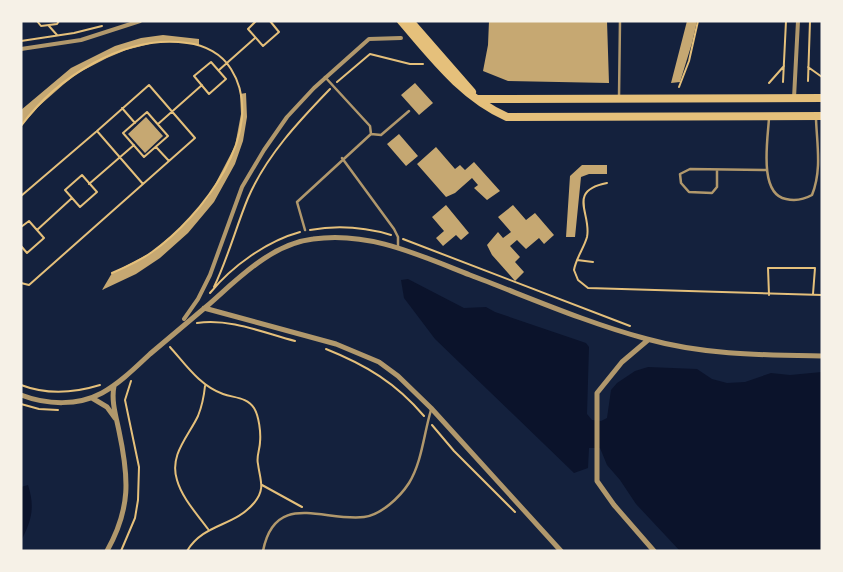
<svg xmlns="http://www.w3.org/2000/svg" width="843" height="572" viewBox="0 0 843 572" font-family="Helvetica,sans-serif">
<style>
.water{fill:#0b132b}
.building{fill:#c6a872}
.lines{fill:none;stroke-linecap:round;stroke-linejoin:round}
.path{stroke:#e5c07b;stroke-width:2}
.service{stroke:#b1986c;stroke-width:2.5}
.pedestrian{stroke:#b1986c;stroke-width:4}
.minor{stroke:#b1986c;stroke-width:5}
.secondary{stroke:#e5c07b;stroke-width:8}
</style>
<rect width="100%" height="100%" fill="#14213d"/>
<path class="water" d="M408,279L464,308L486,307L495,312L586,343L589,347L587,414L592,420L601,421L607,418L611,390L617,383L635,371L648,367L697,369L712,379L727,383L745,382L771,373L790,375L822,372V551H680L636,504L620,480L607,465L600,448H589L588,468L574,473L435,339L404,298L401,280Z
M28,485C35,507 32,520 21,541V487Z"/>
<path class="building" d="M489,21H607L609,83L508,81L483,71L488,45Z
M687,21H697L692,43L680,82L671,83Z
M163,35L199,39V45L178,42H157L126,50L107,58L78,73L64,84L39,106L21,126V110L71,68L115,46L141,38Z
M415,83L433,103L419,115L401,95Z
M246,93L247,117L243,141L235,164L214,202L188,233L160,258L136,274L102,290L112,273L152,252L186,223L209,196L235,146L241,114L240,94Z
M146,117L163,136L145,153L128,134Z
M399,134L418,156L406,166L387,144Z
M436,147L455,169L460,165L465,170L474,162L500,191L487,200L474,188L478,185L472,178L455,193L446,197L417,164Z
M582,165H607V174H589L581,177L575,237H566L570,176Z
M446,205L469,233L461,240L456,235L443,246L436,238L444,231L432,217Z
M513,205L526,220L535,213L554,235L544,244L539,238L526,249L517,240L510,246L520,257L515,262L524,272L515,281L492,255L487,245L498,232L503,238L511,232L498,217Z"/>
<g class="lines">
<path class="path" d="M37,21L41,26L57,24L59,21
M256,21L248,29L263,46L279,32L270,21
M49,26L57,35
M21,41L74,33L102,26
M211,62L226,79L209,94L194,76Z
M808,67L822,77
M219,70L255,38
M808,81L810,21
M337,82L370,54L410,64H423
M783,82L786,21
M769,83L784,66
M149,85L195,138L143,184L97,131Z
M679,87L689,61L698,21
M122,108L135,123
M147,112L168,136L144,157L123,133Z
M158,124L202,85
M21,126C57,77 125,34 187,43C205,45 222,54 231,69C270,131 200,218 152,252C140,261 126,267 112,273
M156,147L169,161
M82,175L97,192L80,207L65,190Z
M607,183C566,191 592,214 587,237C584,248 576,258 574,270L578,280L588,288L822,295
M89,184L134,145
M21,196L97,131
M21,227L29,221L44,238L27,253L21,246
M37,230L72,198
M310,230C338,225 364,227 391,235
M403,239L630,326
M577,260L593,262
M21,283L29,285L143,184
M214,287C228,258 236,227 248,198C266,156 299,121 330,89
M210,293C232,266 267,241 300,232
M769,295L768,268H815L813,294
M197,323C230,318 264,333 295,341
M170,347C186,365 200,386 223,394C234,398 247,397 254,408C259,416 261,433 260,442C260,449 256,457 258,464C260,480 266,489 254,503C234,527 204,523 187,551
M326,349C366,365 396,383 424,416
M21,385C47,395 74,393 100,385
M205,386C204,396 202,406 198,416C188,437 169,455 177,480C182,498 197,514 208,529
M21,404L39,409L58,410
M432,425L454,451L515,512
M262,485L302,507
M121,551L135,518L138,500L139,467L125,400L131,381"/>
<path class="service" d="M325,77L370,126L371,134L381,135L409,111
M619,97L620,21
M769,118C768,138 758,194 786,199C795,201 803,200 812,195C822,170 817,145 816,119
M342,158L394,229L398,237V247
M717,170V187L712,193L689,192L681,183L680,174L690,169L766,170
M305,230L297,202L371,134
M263,551C275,490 324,522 364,517C381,515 400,497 409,483C422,462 424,433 431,410"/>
<path class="pedestrian" d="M21,49L81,40L140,21
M794,98L798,21
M184,319L198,299L210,275L242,187L264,150L287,117L314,88L369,39L401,38"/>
<path class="minor" d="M204,308L336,344L379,362L398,376L431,408L561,551
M648,340L622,362L597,393V481L614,505L654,551
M21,395C47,405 78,406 102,393C120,383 135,368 150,354C169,338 188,322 207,306C238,279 271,244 313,239C369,231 419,255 470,275C528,297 587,323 647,339C704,355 763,355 822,356
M92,398L107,407L115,418
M107,551C131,508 129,478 119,431C116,416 111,401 114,386"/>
<path class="secondary" d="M401,21C433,58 462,97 507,117L822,116
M410,21L472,92
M479,99L822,98"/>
</g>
<rect width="843" height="572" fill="none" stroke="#f6f1e7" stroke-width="45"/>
</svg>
